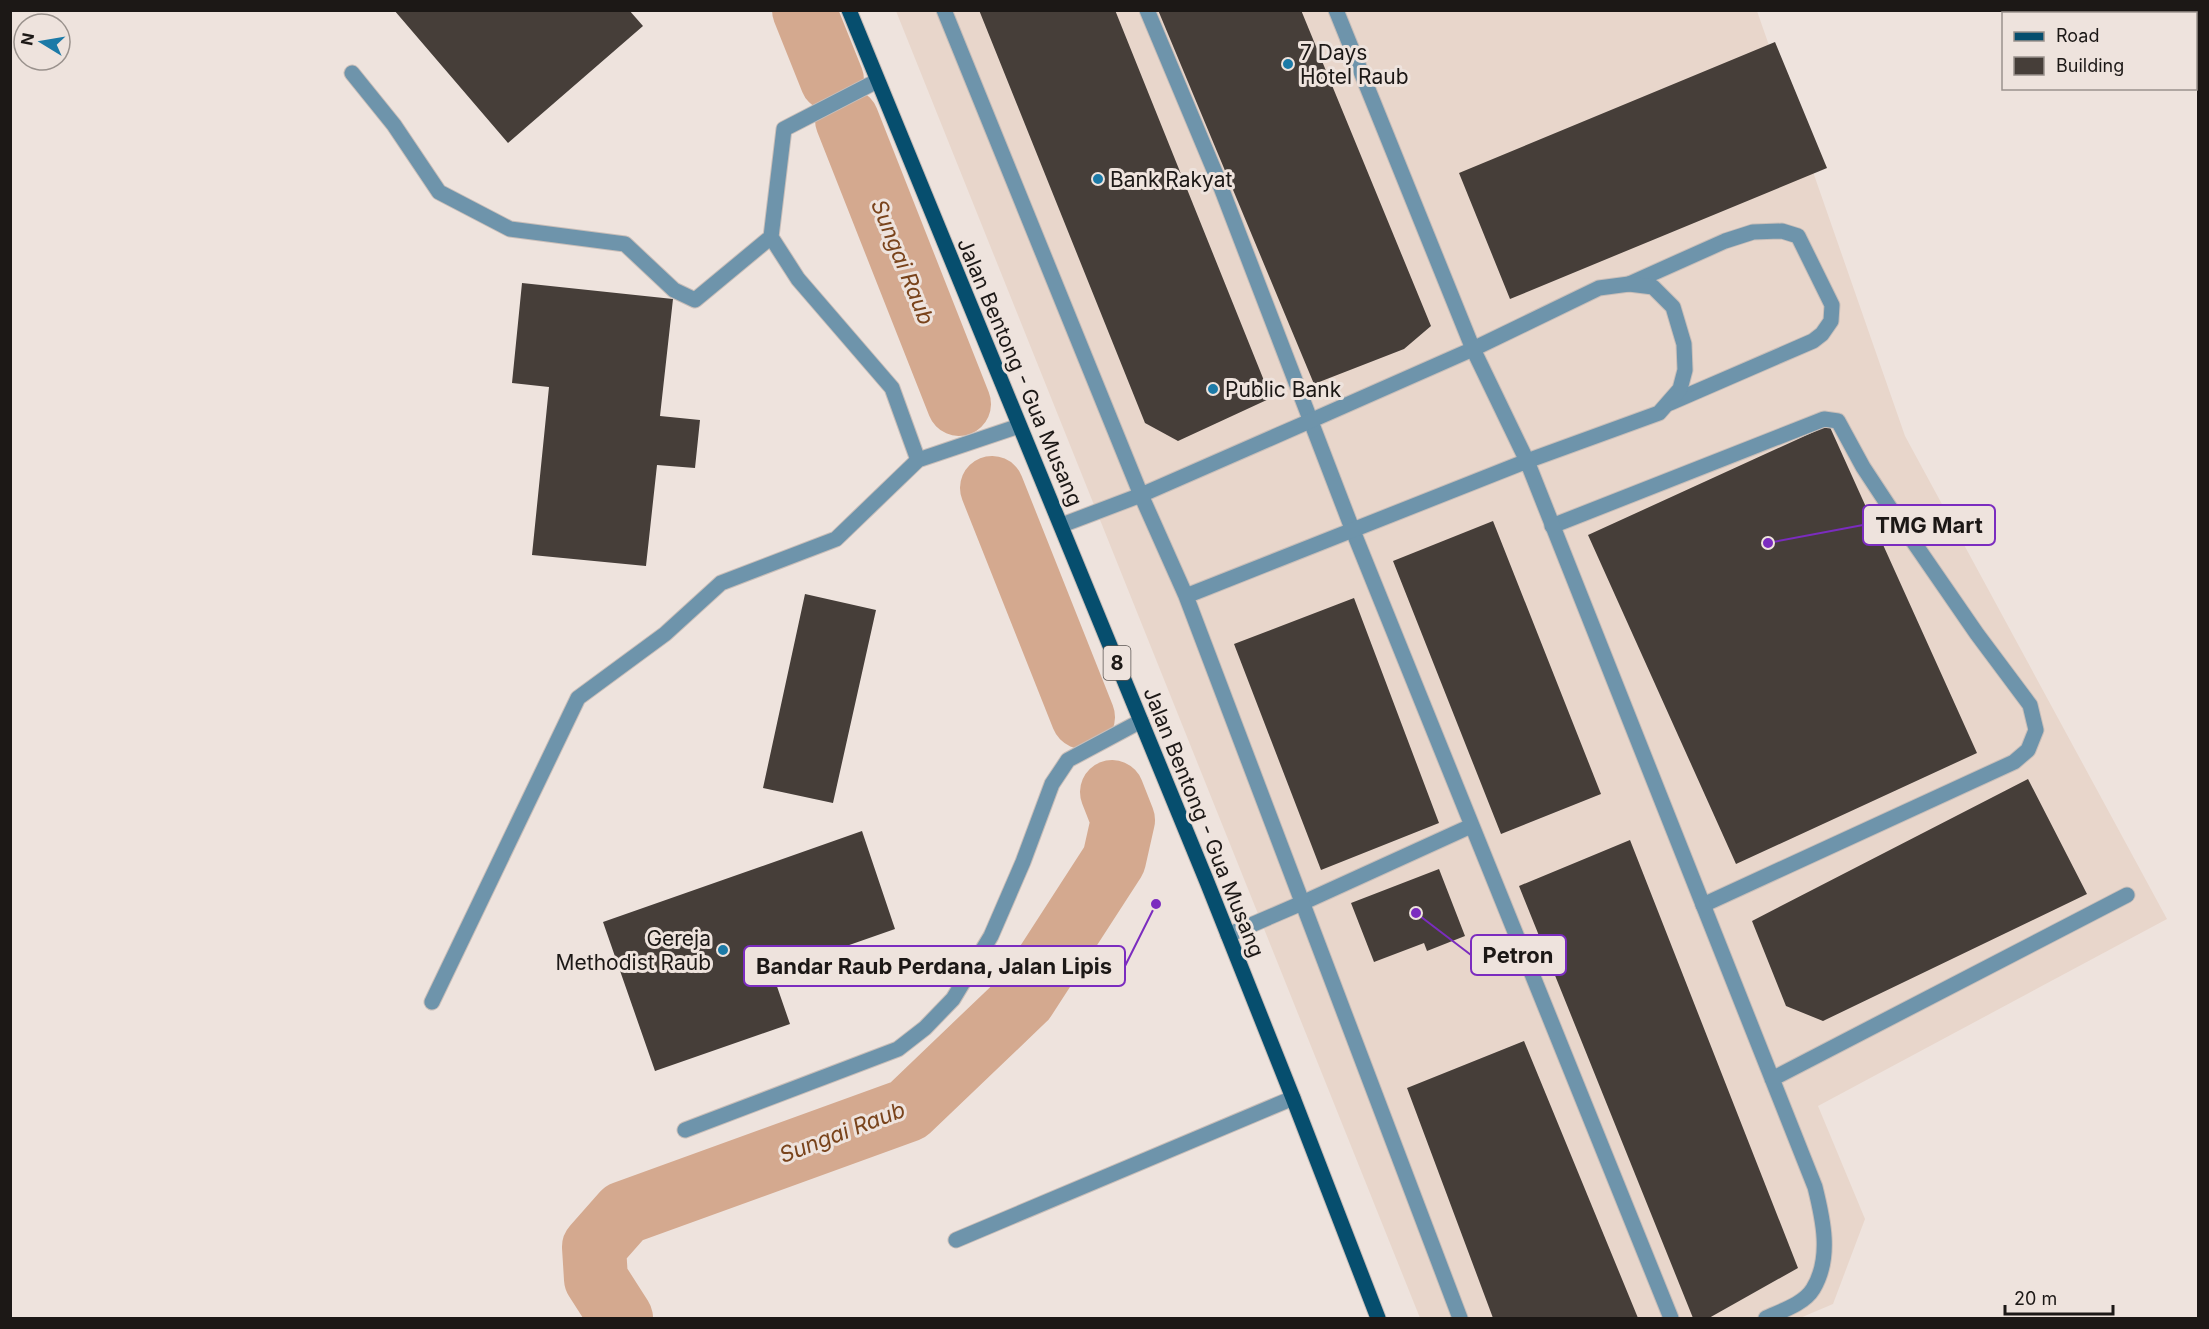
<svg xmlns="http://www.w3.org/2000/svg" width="2209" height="1329" viewBox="0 0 2209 1329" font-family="Inter,sans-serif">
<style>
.built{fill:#e8d6cb}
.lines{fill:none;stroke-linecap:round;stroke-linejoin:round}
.river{stroke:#d4a98f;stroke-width:64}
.building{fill:#463e39}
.lane-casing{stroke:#c8beb9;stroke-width:17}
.street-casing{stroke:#c8beb9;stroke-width:17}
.primary-casing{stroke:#c8beb9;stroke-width:17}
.lane{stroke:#6e94ab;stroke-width:15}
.street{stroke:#6e94ab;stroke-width:15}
.primary{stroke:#064e6e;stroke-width:15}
.poi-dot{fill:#1c7aa7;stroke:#eee3dd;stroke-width:2}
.labels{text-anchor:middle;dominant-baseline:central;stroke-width:6;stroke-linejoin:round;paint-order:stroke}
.shield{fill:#eee3dd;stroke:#5b5552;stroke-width:1.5}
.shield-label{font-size:20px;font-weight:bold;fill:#1c1816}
.poi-label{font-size:21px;fill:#1c1816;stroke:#eee3dd;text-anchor:start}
.street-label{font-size:21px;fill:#1c1816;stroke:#eee3dd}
.water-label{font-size:22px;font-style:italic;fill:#79431b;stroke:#eee3dd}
.leader{fill:none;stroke:#7b2cbf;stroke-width:2}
.callout-dot{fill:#7b2cbf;stroke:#eee3dd;stroke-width:2}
.callout{fill:#eee3dd;stroke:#7b2cbf;stroke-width:2}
.callout-label{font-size:22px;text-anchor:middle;font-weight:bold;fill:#1c1816}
</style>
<rect width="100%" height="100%" fill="#eee3dd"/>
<path class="built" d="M896,11H1757L1905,436L2167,919L1818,1106L1865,1219L1833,1304L1800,1318H1420Z"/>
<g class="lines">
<path class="river" d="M804,10L832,80
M847,120L959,404
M992,488L1083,717
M621,1318L596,1279L594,1247L624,1213L908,1110L1024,999L1114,860L1123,820L1112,792"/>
</g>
<path class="building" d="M394,10H629L643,26L508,143Z
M979,10H1115L1271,398L1178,441L1145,423Z
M1158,10H1301L1431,326L1404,349L1314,384Z
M1775,42L1827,168L1510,299L1459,173Z
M522,283L673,299L660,416L700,420L695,468L657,465L646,566L532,555L549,387L512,383Z
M1829,425L1977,753L1736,864L1588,535Z
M1493,521L1601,794L1501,834L1393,561Z
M805,594L876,610L833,803L763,788Z
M1354,598L1439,823L1321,870L1234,644Z
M2028,779L2087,894L1823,1021L1786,1006L1752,921Z
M862,831L895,929L772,972L790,1024L655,1071L603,922Z
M1630,840L1798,1268L1709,1318H1693L1519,886Z
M1439,869L1465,936L1427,951L1424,943L1374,962L1351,903Z
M1524,1041L1638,1318H1493L1407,1088Z"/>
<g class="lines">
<defs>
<path id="lane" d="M1147,10L1217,177L1353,531L1671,1318
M352,73L394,125L439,192L510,229L625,244L674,290L695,300L771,237L798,279L892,388L918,460
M771,237L784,129L877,81
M1629,284L1725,241L1753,232L1782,231L1798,236L1832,305L1831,321L1822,334L1813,341L1670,403
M1552,526L1824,419L1838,421L1863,467L1888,505L1977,634L2030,705L2036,730L2028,750L2014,762L1703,905
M1302,903L1471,826
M432,1002L578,698L665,634L721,583L836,539L918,460L1019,426
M685,1130L898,1049L925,1028L953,999L991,936L1023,862L1052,784L1068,760L1141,721
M956,1240L1293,1098"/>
<path id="street" d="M944,10L1141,495L1186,596L1460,1318
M1336,10L1473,349L1527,461L1815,1187C1823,1219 1832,1258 1813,1289C1804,1304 1781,1311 1766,1318
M1062,525L1141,495L1310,421L1473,349L1599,288L1629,284L1653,287L1673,307L1684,344L1685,370L1680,389L1659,413L1527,461L1186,596
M1228,935L1302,903
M1772,1079L2127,895"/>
<path id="primary" d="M849,10L1207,882L1293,1098L1378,1318"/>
</defs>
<use href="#lane" class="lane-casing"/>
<use href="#street" class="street-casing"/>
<use href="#primary" class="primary-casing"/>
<use href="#lane" class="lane"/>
<use href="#street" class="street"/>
<use href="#primary" class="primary"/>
</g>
<g class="poi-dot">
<circle cx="1288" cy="64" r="6"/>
<circle cx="1098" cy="179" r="6"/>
<circle cx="1213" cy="389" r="6"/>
<circle cx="723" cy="950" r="6"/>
</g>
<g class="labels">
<rect class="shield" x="1103.5" y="646" width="27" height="34" rx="4.5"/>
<g class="shield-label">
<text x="1117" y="663">8</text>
</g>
<g class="poi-label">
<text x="1300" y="52">7 Days<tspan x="1300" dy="24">Hotel Raub</tspan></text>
<text x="1110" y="179">Bank Rakyat</text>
<text x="1225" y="389">Public Bank</text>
<text x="711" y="938" text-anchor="end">Gereja<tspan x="711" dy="24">Methodist Raub</tspan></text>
</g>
<g class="street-label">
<text transform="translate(1020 372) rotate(67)">Jalan Bentong - Gua Musang</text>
<text transform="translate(1204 822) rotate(68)">Jalan Bentong - Gua Musang</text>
</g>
<g class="water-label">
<text transform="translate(903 262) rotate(68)">Sungai Raub</text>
<text transform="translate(842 1132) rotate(-21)">Sungai Raub</text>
</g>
</g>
<path class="leader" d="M1768 543L1863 525M1416 913L1471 955M1156 904L1125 966"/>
<g class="callout-dot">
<circle cx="1768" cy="543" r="6"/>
<circle cx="1416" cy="913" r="6"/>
<circle cx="1156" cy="904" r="6"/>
</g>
<g class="callout">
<rect x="1863" y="505" width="132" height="40" rx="6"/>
<rect x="1471" y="935" width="95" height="40" rx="6"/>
<rect x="744" y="946" width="381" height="40" rx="6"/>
</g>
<g class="callout-label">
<text x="1929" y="533">TMG Mart</text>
<text x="1518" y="963">Petron</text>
<text x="934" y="974">Bandar Raub Perdana, Jalan Lipis</text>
</g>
<rect width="2209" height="1329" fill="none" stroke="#1c1816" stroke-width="24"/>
<rect x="2002" y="12" width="195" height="78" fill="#eee3dd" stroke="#9a928d" stroke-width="1.5"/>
<rect x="2014" y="32" width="30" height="9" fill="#064e6e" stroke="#9a928d" stroke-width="1.5"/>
<text x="2056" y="42" font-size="18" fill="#1c1816">Road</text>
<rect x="2014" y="57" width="30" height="18" fill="#463e39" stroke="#9a928d" stroke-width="1.5"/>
<text x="2056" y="72" font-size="18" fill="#1c1816">Building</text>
<g transform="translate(42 42) rotate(281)"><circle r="28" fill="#eee3dd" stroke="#9a928d" stroke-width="1.5"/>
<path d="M0-4.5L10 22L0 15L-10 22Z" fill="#1c7aa7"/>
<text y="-9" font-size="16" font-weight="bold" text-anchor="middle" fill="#1c1816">N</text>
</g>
<path d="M2005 1305v9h108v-9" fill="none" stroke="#1c1816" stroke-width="3"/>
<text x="2014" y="1305" font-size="18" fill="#1c1816" stroke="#eee3dd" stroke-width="4.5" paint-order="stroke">20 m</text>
</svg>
